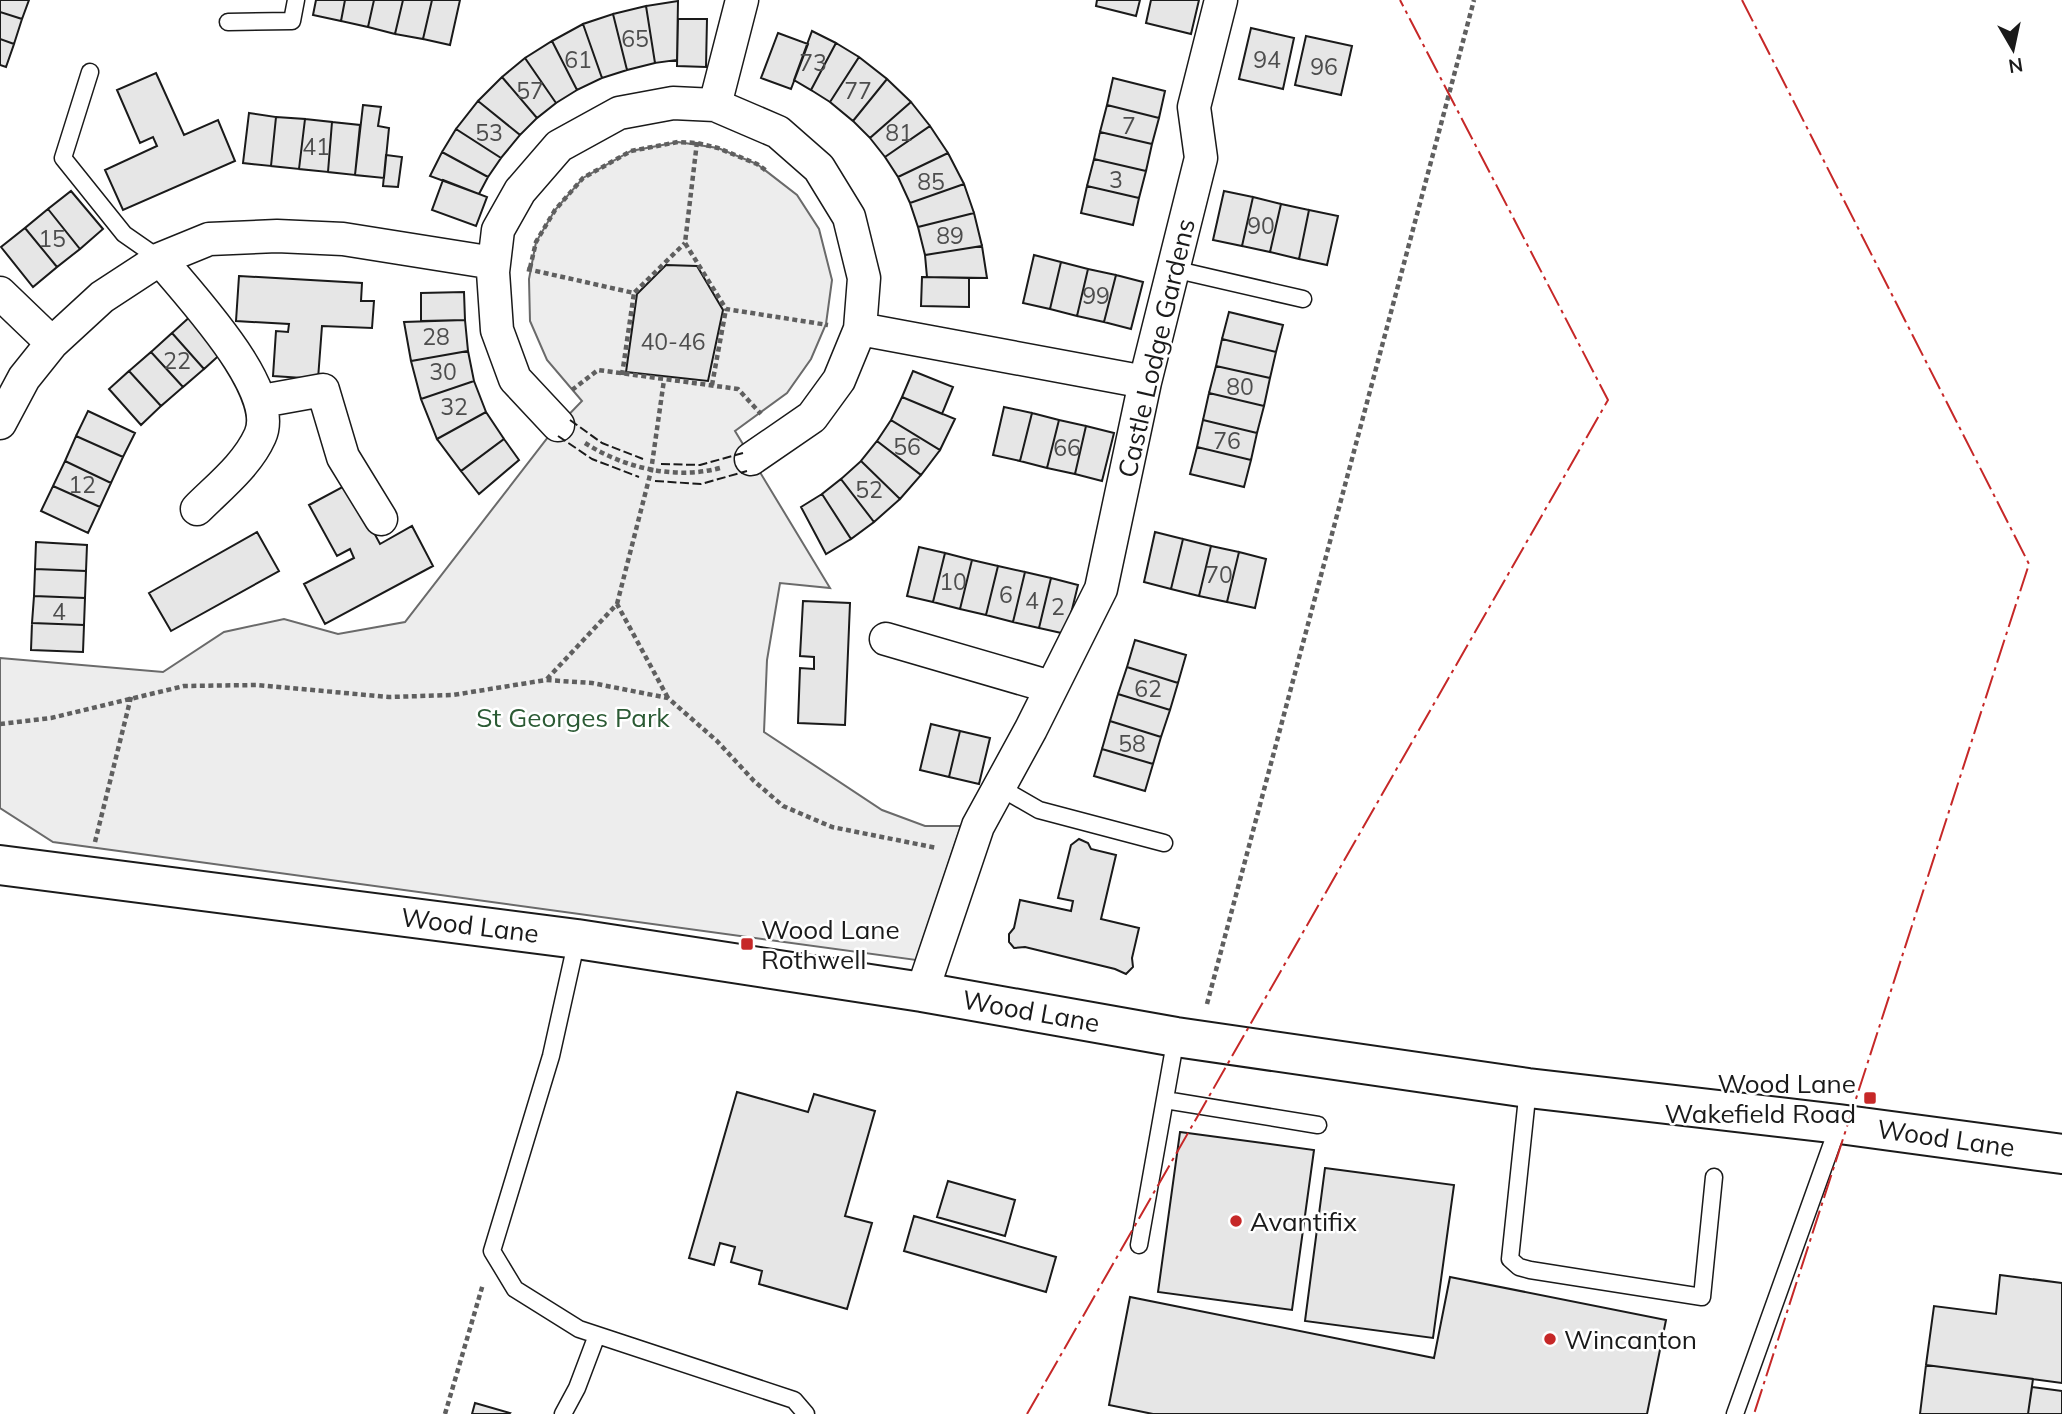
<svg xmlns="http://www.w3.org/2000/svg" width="2062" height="1414" viewBox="0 0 2062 1414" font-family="Mulish,sans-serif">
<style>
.built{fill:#ededed;stroke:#6a6a6a;stroke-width:2}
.building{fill:#e6e6e6;stroke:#1a1a1a;stroke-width:2}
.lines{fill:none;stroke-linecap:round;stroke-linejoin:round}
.service-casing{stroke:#1a1a1a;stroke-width:19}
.minor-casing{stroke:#1a1a1a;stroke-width:35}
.tertiary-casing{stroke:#1a1a1a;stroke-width:42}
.path{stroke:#5f5f5f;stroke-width:4.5;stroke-dasharray:5 3.5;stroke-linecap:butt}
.service{stroke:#fff;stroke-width:16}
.minor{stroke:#fff;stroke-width:32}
.tertiary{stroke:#fff;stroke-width:38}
.fence{stroke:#1a1a1a;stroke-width:2;stroke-dasharray:9 3.5;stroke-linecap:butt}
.power{stroke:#c62828;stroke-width:2;stroke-dasharray:24 5 3.5 5;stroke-linecap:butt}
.poi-dot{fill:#c62828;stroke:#fff;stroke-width:2.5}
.labels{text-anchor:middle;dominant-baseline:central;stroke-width:5;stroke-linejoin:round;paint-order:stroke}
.number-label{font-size:23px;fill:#4d4d4d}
.street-label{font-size:26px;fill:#1a1a1a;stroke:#fff}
.park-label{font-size:26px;fill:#2b5a34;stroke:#fff}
.poi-label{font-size:26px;fill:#1a1a1a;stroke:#fff;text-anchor:start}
</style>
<rect width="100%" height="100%" fill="#fff"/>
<path class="built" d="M678,142L718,148L757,164L797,195L819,229L832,280L826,324L811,359L787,393L735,431L830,588L780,583L767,660L764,732L882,810L925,826H961L916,960L53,842L0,808V658L163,672L224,632L284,619L338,634L405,622L552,432L582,401L547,360L530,321L529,279L536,242L555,210L583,178L631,151Z"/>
<path class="building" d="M0,0H29L22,19L0,12Z
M316,0H345L341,21L313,15Z
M345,0H374L368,27L341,21Z
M374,0H403L395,34L368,27Z
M403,0H432L423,39L395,34Z
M432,0H460L450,45L423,39Z
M1097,0H1140L1136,16L1096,6Z
M1151,0H1199L1191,34L1146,23Z
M678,1L677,60L655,63L646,6Z
M646,6L655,63L627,70L613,14Z
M0,12L22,19L14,44L0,39Z
M613,14L627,70L602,78L583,24Z
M678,19H707L706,67L677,66Z
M583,24L602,78L577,90L552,41Z
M1251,28L1294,38L1283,89L1239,79Z
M812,31L836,43L811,90L794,80Z
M778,33L808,44L791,89L761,78Z
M1306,36L1352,46L1341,95L1295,85Z
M0,39L14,44L6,67L0,65Z
M552,41L577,90L556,103L525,58Z
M836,43L859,57L830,102L811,90Z
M859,57L887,79L853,121L830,102Z
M525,58L556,103L537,118L502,77Z
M156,73L184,135L218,120L235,161L123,210L105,170L157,146L153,137L140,143L117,90Z
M502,77L537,118L520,135L478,101Z
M1113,78L1165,91L1159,118L1107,105Z
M887,79L911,102L870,138L853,121Z
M478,101L520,135L501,158L456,129Z
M911,102L930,126L885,157L870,138Z
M363,105L381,107L378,126L389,128L384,178L355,175Z
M1107,105L1159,118L1152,144L1100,132Z
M249,113L276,117L271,166L243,163Z
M276,117L305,119L299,169L271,166Z
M305,119L332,122L328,172L299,169Z
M332,122L360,125L355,175L328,172Z
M930,126L948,153L898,177L885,157Z
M456,129L501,158L488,177L442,152Z
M1100,132L1152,144L1146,171L1094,159Z
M442,152L488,177L479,194L430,176Z
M948,153L964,184L910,203L898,177Z
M386,155L402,157L398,187L383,186Z
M1094,159L1146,171L1139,198L1087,186Z
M443,180L487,197L476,226L432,210Z
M964,184L974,213L918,227L910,203Z
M1087,186L1139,198L1133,225L1081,213Z
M71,191L103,229L80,249L48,209Z
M1224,191L1253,197L1242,246L1213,240Z
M1253,197L1281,204L1270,252L1242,246Z
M1281,204L1309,210L1299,259L1270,252Z
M48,209L80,249L57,267L25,228Z
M1309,210L1338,216L1327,265L1299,259Z
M974,213L982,246L925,255L918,227Z
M25,228L57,267L33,287L1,247Z
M982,246L987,278L927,277L925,255Z
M1034,255L1061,262L1050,309L1023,303Z
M1061,262L1088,269L1077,316L1050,309Z
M666,265L697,266L723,310L708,381L626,372L637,294Z
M1088,269L1116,275L1104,322L1077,316Z
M1116,275L1143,282L1131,329L1104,322Z
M239,276L362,283L361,301H374L372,328L322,326L318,379L273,376L276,331L288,332L289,324L236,321Z
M922,277L969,278V307L921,306Z
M464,292L465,320L421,321V293Z
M1229,312L1283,325L1276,352L1222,339Z
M193,314L225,350L204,369L172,333Z
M465,320L468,351L411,361L404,322Z
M172,333L204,369L183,387L151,352Z
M1222,339L1276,352L1270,378L1216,366Z
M468,351L474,381L421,399L411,361Z
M151,352L183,387L161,406L129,371Z
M1216,366L1270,378L1264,406L1209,393Z
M129,371L161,406L141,425L109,389Z
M913,371L953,387L942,414L902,397Z
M474,381L486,412L437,439L421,399Z
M1209,393L1264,406L1257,433L1203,420Z
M902,397L955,419L940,450L891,420Z
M1004,407L1032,413L1020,461L993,455Z
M88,411L135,433L123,457L76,436Z
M486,412L504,439L461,471L437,439Z
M1032,413L1059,420L1047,468L1020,461Z
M891,420L940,450L921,475L877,441Z
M1059,420L1086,426L1075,474L1047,468Z
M1203,420L1257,433L1251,460L1197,447Z
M1086,426L1114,433L1102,481L1075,474Z
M76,436L123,457L111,483L65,461Z
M504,439L519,460L479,494L461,471Z
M877,441L921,475L900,499L861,461Z
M1197,447L1251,460L1244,487L1190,474Z
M65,461L111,483L100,507L53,486Z
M861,461L900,499L874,522L841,479Z
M841,479L874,522L851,539L822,494Z
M348,484L380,544L412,526L433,566L325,624L304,584L354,558L350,549L337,556L309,505Z
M53,486L100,507L88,533L41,511Z
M822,494L851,539L826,554L801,507Z
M257,532L279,571L171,631L149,593Z
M1155,532L1183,539L1171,589L1144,582Z
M1183,539L1211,546L1199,596L1171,589Z
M36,542L87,545L86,571L35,569Z
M1211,546L1239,552L1227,602L1199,596Z
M919,547L945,553L933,602L907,596Z
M1239,552L1266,559L1255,608L1227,602Z
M945,553L972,560L960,609L933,602Z
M972,560L998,566L986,615L960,609Z
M998,566L1025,572L1013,622L986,615Z
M35,569L86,571L85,598L34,596Z
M1025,572L1051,578L1039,628L1013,622Z
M1051,578L1078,585L1066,634L1039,628Z
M34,596L85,598L84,625L32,623Z
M803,601L850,603L845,725L798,723L800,668L814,669V657L800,656Z
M32,623L84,625L83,652L31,650Z
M1135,640L1186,655L1178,683L1127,667Z
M1127,667L1178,683L1170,710L1118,694Z
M1118,694L1170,710L1161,737L1110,721Z
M1110,721L1161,737L1153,764L1102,749Z
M931,724L960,731L949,777L920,770Z
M960,731L990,738L979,784L949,777Z
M1102,749L1153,764L1145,791L1094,776Z
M1079,839L1088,843L1091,849L1116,855L1101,919L1139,928L1132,958L1133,967L1126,974L1115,969L1025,947L1014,948L1009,942V934L1014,928L1020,900L1071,911L1073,901L1058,898L1071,845Z
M737,1092L808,1112L814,1094L875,1111L845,1216L872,1223L847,1309L759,1284L762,1271L731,1262L735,1247L720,1243L714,1265L689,1258Z
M1180,1132L1314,1150L1292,1310L1158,1292Z
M1325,1168L1454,1185L1433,1338L1305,1321Z
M948,1181L1015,1200L1005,1236L937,1217Z
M914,1216L1056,1257L1046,1292L904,1251Z
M2000,1275L2062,1283V1383L1926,1365L1934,1306L1996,1314Z
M1450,1277L1666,1320L1647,1414H1153L1109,1405L1130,1297L1434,1358Z
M1926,1365L2033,1379L2028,1414H1920Z
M2032,1387L2062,1391V1414H2028Z
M475,1403L510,1413L509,1414H472Z"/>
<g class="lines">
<defs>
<path id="service" d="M228,22L292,21L296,0
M90,72L63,158L124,234L160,259
M1173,269L1303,299
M999,787L1039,810L1164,843
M577,939L551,1056L492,1251L515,1289L579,1329L794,1400L806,1414
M1528,1088L1510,1259L1519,1267L1530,1270L1702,1297L1714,1177
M1165,1100L1318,1125
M1139,1245L1176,1037
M563,1414L577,1388L597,1335
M1735,1414L1839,1124"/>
<path id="minor" d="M715,105L742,0
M160,259C188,294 281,390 260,436C247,465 219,487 197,509
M0,293L52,343
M860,329L1145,382
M262,401L323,390L343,457L381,519
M0,423L24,378L52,343L102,297L160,259L209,239L277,236L343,239L494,263
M558,425L515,379L497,330L493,272L498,230L520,191L559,146L619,113L673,103L715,105L778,132L819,168L849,217L864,278L860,329L839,380L812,417L751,459
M886,639L1051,687
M922,992L978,826L1031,729L1101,589L1145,382L1201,158L1194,107L1221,0"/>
<path id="tertiary" d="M0,865L577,939L922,992L1176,1037L1528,1088L1839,1124L2062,1154"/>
</defs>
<use href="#service" class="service-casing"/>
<use href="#minor" class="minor-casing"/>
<use href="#tertiary" class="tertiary-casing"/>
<path class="path" d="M697,142L685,243L726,309L828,325
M530,268L536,242L555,210L583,178L631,151L678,142L697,143L718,148L757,164L768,172
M527,269L634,293L685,243
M622,375L634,293
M712,385L726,309
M572,390L598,370L738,389L761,414
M585,443C624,468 675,480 720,468
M617,604L651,471L664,380
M547,679L617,604L668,698
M0,724L51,718L184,686L257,685L389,697L453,695L546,680L592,683L668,698L717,741L754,781L783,806L832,827L937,848
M95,842L131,697
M1207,1004L1474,0
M445,1414L483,1284"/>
<use href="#service" class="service"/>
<use href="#minor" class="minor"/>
<use href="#tertiary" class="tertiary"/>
<path class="fence" d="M570,420L602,443L643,459
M558,436L592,459L639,477
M661,464L700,465L743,453
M655,481L701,484L747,471"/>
<path class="power" d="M1742,0L2029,564L1754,1414
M1027,1414L1608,400L1400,0"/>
</g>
<g class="poi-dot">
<rect x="740" y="937" width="14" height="14" rx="3.5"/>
<rect x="1863" y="1091" width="14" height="14" rx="3.5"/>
<circle cx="1236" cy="1221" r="7"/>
<circle cx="1550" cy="1339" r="7"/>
</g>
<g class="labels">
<g class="number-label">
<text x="635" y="38">65</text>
<text x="578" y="59">61</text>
<text x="1267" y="59">94</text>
<text x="813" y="62">73</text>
<text x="1324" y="66">96</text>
<text x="530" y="90">57</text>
<text x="858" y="90">77</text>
<text x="1129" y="125">7</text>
<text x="489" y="132">53</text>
<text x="899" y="132">81</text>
<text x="316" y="146">41</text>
<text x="1116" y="179">3</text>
<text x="931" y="181">85</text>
<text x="1261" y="225">90</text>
<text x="950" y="235">89</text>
<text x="52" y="238">15</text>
<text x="1096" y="295">99</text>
<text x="436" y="336">28</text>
<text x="673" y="341">40-46</text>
<text x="177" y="360">22</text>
<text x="443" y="371">30</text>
<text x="1240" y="386">80</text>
<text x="454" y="406">32</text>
<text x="1227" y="440">76</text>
<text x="907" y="446">56</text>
<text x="1067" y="447">66</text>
<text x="82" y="484">12</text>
<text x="869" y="489">52</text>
<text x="1219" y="574">70</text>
<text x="953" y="581">10</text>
<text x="1006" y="594">6</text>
<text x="1032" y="600">4</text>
<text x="1058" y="606">2</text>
<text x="59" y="611">4</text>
<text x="1148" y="688">62</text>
<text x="1132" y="743">58</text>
</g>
<g class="street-label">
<text transform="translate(1156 348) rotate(-77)">Castle Lodge Gardens</text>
<text transform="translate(470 925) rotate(7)">Wood Lane</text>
<text transform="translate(1031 1011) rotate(10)">Wood Lane</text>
<text transform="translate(1946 1138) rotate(8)">Wood Lane</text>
</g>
<g class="park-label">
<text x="573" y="717">St Georges Park</text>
</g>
<g class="poi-label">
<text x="761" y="929">Wood Lane<tspan x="761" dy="30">Rothwell</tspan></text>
<text x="1856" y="1083" text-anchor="end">Wood Lane<tspan x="1856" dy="30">Wakefield Road</tspan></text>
<text x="1250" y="1221">Avantifix</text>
<text x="1564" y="1339">Wincanton</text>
</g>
</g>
<g transform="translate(2013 49) rotate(171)" stroke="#ffffff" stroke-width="5" paint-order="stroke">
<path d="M0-5L12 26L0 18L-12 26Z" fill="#1a1a1a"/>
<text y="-10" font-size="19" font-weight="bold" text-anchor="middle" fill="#1a1a1a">N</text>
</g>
</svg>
